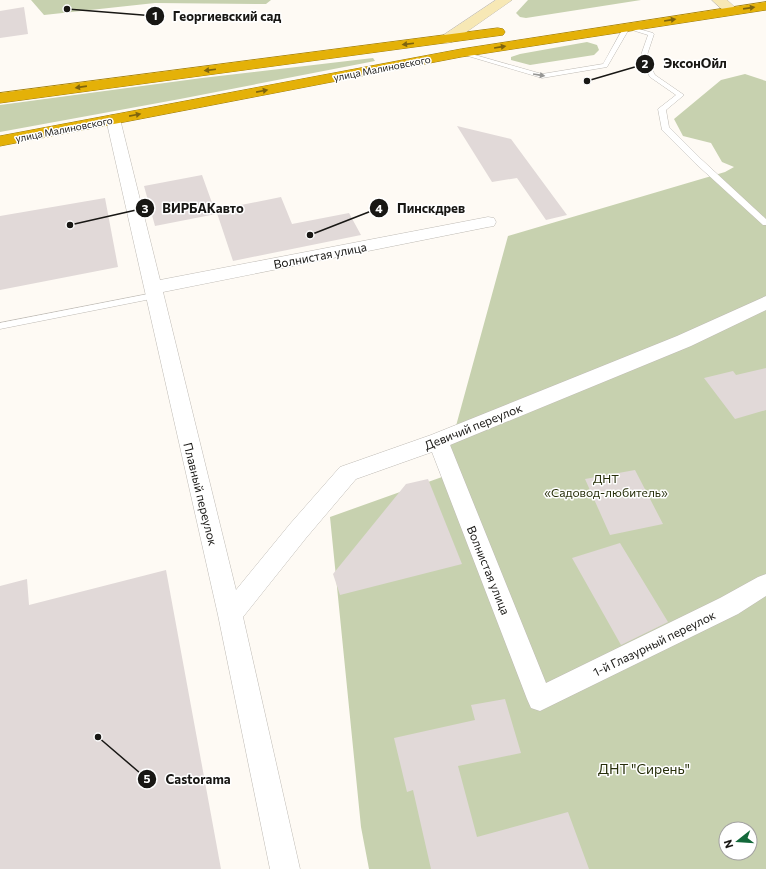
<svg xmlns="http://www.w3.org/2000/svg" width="766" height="869" viewBox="0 0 766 869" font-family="Commissioner,sans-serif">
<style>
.green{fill:#c7d1af;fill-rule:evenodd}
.building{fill:#e1d9d8}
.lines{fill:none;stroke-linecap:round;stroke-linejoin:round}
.lane-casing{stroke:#bfbbb5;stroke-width:1}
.street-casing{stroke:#bfbbb5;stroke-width:1}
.secondary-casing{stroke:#bfbbb5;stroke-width:1}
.highway-casing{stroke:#9d7b0c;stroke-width:1}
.lane{fill:#fff;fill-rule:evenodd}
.street{fill:#fff;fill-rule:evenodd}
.secondary{fill:#f7e8b5;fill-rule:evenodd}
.highway{fill:#e4b108;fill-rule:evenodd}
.oneway{fill:#7e640e}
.oneway2{fill:#979795}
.labels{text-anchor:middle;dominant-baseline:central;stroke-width:3;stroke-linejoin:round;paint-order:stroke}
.far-street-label{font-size:10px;fill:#181714;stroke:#fff}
.street-label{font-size:12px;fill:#181714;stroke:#fff}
.park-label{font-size:12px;fill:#272f0a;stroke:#fff}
.near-park-label{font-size:14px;fill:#272f0a;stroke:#fff}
.leader{fill:none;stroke:#181714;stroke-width:1.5}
.callout-dot{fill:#181714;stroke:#fff;stroke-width:1.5}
.mark-label{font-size:12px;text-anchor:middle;font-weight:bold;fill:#fff}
.callout-label{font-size:13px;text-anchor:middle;font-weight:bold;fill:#181714;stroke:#fff;stroke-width:3;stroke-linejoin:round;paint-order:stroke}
</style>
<rect width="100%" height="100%" fill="#fefaf4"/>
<path class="green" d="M31,0H271L266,4L155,3L44,15Z
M528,0H641L526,18L520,17L516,13Z
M587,42L597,45L599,50L594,55L530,65L511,60V57L520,54Z
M373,58L375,61L180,99L0,132V105L202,78Z
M745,74L766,81V869H369L361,827L330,517L442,477L508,236L725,172L734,167L722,162L711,143L683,136L674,119L721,80ZM726,829H750V853H726Z"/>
<path class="building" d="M24,7L28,34L0,38V11Z
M457,126L511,139L567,215L546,220L517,178L492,182Z
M202,175L216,214L155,226L144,186Z
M281,197L292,224L349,213L361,235L233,261L216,210Z
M105,198L118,267L0,290V216Z
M766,368V410L735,419L704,378L733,371L736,375Z
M635,470L663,524L610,535L585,479Z
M428,479L462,564L340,595L333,574L406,484Z
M620,543L668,622L621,645L572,558Z
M166,570L221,869H0V586L27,579L29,605Z
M505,699L521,753L458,766L477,837L568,812L589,869H431L413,790L407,792L394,738L475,720L471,705Z"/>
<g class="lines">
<defs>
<path id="lane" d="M625,25L653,33L654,34L646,58L655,75L684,95L666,110L669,127L701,159L766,219V225H763L695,163L662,130L658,109L676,95L650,77L640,58L648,35L629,29L607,67L542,78L458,53L461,51L542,74L603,64Z
M153,293L156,294L157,296L156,298L0,329V323Z"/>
<path id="street" d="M113,115L118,116L120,119L160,280L488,217L494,218L496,222L494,226L488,227L163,292L236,590L290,524L340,467L431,435L677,336L766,296V310L691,346L450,445L546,683L720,598L758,577L766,574V596L738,614L540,711L531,708L527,699L432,452L356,479L306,538L243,617L300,869H270L218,615L106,119L108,116Z"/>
<path id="secondary" d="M496,0H512L452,42L447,43L442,42L440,39L442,36Z
M712,0H727L739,11L737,14H727Z"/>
<path id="highway" d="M766,2V10L461,57L0,146V136L461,49Z
M498,28L503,29L505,32L503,35L0,103V93Z"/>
</defs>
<use href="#lane" class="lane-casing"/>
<use href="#street" class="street-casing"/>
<use href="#secondary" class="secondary-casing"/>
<use href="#highway" class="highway-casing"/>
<use href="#lane" class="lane"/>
<use href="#street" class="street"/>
<use href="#secondary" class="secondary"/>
<use href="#highway" class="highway"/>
</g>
<defs><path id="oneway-solid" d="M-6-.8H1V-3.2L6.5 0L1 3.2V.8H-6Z"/></defs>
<g class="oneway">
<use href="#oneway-solid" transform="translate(749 8) rotate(-8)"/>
<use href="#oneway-solid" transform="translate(670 20) rotate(-9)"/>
<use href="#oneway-solid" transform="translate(408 44) rotate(173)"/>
<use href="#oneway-solid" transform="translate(500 47) rotate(-9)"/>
<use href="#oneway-solid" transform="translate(210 70) rotate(173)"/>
<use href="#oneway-solid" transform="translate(81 87) rotate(172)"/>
<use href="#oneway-solid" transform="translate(262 91) rotate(-11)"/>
<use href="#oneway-solid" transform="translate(135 115) rotate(-11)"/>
</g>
<use class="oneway2" href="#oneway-solid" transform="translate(539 75) rotate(9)"/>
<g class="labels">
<g class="far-street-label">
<text transform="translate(382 68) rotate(-11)">улица Малиновского</text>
<text transform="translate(64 129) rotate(-11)">улица Малиновского</text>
</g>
<g class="street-label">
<text transform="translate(320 255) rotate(-11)">Волнистая улица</text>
<text transform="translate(473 426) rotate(-22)">Девичий переулок</text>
<text transform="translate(201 494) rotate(76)">Плавный переулок</text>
<text transform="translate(489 570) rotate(68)">Волнистая улица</text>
<text transform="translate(654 643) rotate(-26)">1-й Глазурный переулок</text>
</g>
<g class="park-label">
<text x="606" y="478">ДНТ<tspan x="606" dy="14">«Садовод-любитель»</tspan></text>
</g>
<g class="near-park-label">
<text x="644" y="768">ДНТ "Сирень"</text>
</g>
</g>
<path class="leader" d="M67 9L155 16M587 81L645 64M70 225L145 208M310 235L379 208M98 737L147 779"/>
<g class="callout-dot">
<circle cx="67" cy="9" r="4"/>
<circle cx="587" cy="81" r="4"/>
<circle cx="70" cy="225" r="4"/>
<circle cx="310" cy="235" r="4"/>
<circle cx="98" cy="737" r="4"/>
<circle cx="155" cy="16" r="10"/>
<circle cx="645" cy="64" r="10"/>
<circle cx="145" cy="208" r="10"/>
<circle cx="379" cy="208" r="10"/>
<circle cx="147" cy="779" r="10"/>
</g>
<g class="mark-label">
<text x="155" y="20">1</text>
<text x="645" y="68">2</text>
<text x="145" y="213">3</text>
<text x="379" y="213">4</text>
<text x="147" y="783">5</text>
</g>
<g class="callout-label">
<text x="227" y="21">Георгиевский сад</text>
<text x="695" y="68">ЭксонОйл</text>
<text x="203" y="213">ВИРБАКавто</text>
<text x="431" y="213">Пинскдрев</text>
<text x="198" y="784">Castorama</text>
</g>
<g transform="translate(738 841) rotate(253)"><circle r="19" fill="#ffffff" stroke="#a3a2a1"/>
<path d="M0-3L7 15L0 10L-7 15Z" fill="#12683a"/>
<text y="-6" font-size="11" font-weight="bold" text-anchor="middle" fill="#181714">N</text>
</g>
</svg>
